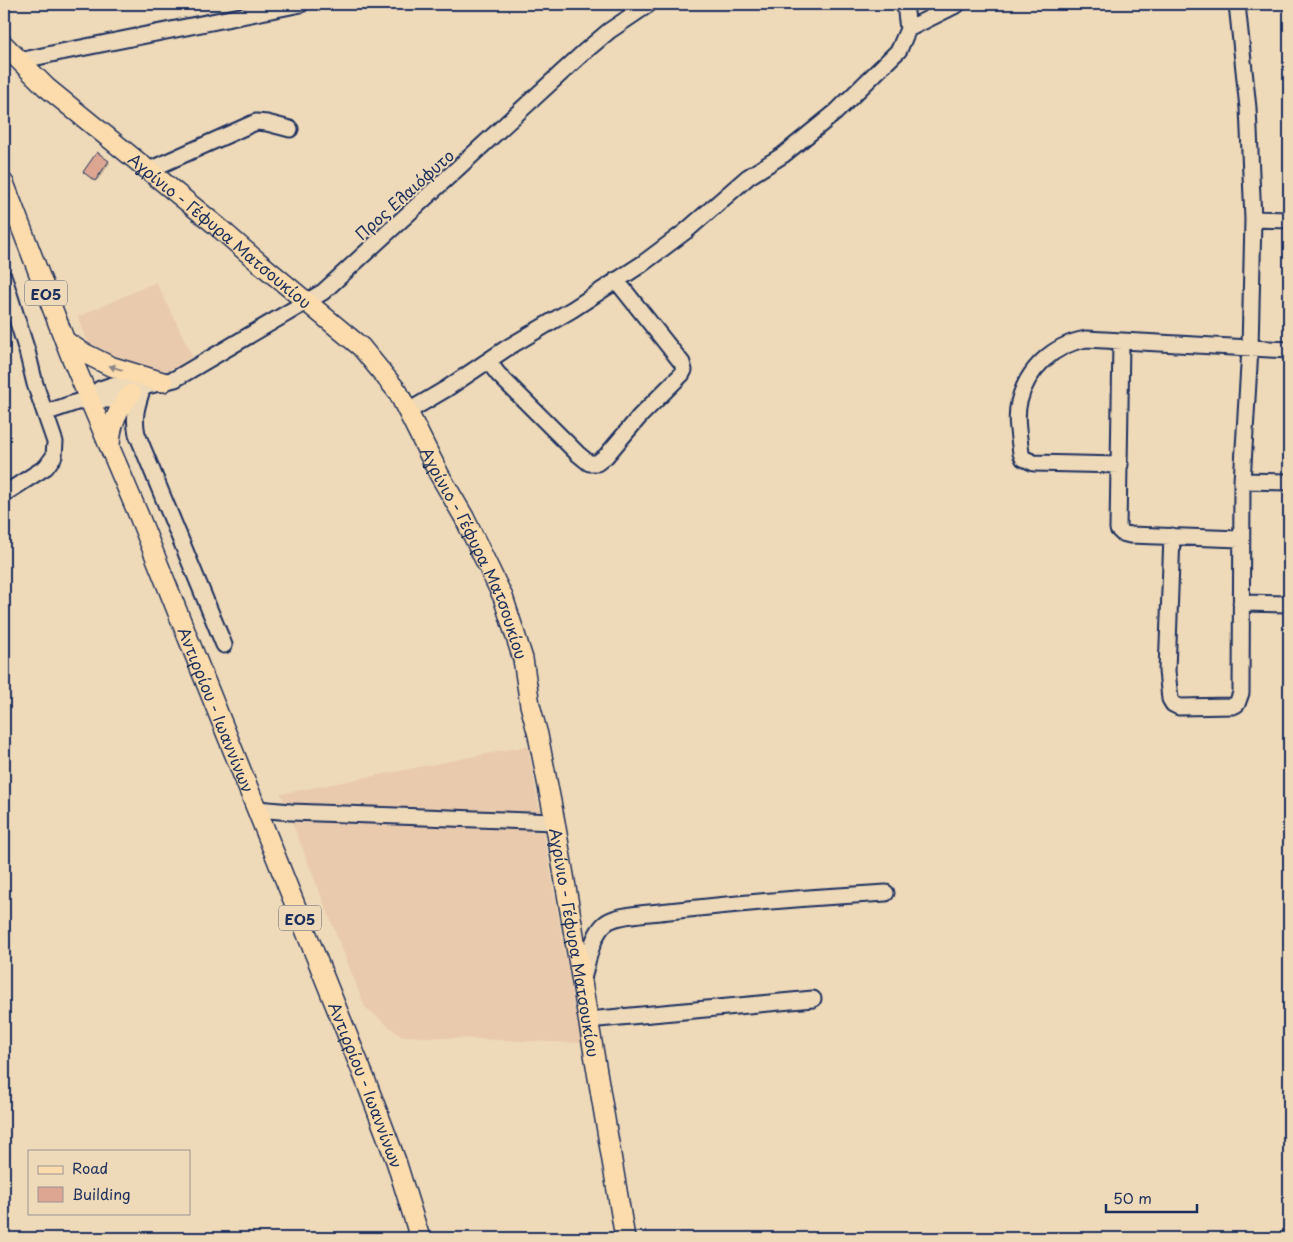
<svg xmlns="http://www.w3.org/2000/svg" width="1293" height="1242" viewBox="0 0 1293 1242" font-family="'Playpen Sans',sans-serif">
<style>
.built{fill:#e9caad}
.shadow{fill:#0003}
.building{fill:#dca692;stroke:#1b2f5e}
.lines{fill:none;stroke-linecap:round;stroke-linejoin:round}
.minor-casing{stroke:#1b2f5e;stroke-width:19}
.major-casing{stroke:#1b2f5e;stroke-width:22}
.minor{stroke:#eed9b8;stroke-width:15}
.major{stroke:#fcdcac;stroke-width:19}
.oneway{fill:#8c8685}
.labels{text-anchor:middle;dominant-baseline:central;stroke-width:4;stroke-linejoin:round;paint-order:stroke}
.shield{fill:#eed9b8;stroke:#5a6279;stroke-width:1}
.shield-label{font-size:15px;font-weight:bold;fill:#1b2f5e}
.street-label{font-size:16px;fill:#1b2f5e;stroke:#eed9b8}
</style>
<rect width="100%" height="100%" fill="#eed9b8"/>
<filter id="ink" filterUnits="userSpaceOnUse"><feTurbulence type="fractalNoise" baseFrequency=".02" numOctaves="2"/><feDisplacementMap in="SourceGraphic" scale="10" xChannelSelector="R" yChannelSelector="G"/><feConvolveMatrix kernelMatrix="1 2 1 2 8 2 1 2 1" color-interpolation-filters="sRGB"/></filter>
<g filter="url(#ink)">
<path class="built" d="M156,282L193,357L162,375L91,351L78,317Z
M528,746L581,1043L401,1036L365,1007L281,794Z"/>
<path class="shadow" d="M98,154L110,163L97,181L87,174Z"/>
<path class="building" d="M97,152L109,161L95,181L83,172Z"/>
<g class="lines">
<defs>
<path id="minor" d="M908,29L958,4
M19,61L61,52L301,4
M149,170L256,122L267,123L290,129
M1253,219L1289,220
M4,278L27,351L35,384L55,442L54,456L46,467L4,494
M1121,342L1118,529L1122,533L1130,535L1240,539
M488,361L498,374L578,454L589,463H597L606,456L640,416L682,374L684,370L682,363L616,280
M143,387C137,405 133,416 137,434L224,645
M89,398L101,400H111L131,394L143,387L175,379L323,292L583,53L609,31L649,4
M407,412L446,389L507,348L573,309L642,264L686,231L748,177L783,155L836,112L899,50L908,29L905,4
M45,413L89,398L100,389L112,385L132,384L143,387
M1120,465L1034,463L1023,458L1021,453C1019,437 1015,418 1019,402C1027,369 1053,345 1086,339L1289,350
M1242,481L1289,482
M1172,536L1167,671L1170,699L1173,704L1179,707L1233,706L1237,704L1241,693L1242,481L1250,349L1253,219L1248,108L1237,4
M1241,603L1289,604
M257,809L291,812L555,822
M583,979C587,963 593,929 609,921C620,914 654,913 669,911C741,903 813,897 886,893
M588,1020L813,999"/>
<g id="major">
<path id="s1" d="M4,45L46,87L217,226L256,260L361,347L398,392L439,474L464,517L503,597L523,659L530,705L538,735L555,822L625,1238"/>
<path id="s2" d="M4,183L70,354L139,516L367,1084L396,1161L420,1238"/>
<path d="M65,341L82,352L110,366L163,382"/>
<path d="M110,445C111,424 117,410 131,394"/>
</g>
</defs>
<use href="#minor" class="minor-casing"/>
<use href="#major" class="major-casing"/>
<use href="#minor" class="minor"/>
<use href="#major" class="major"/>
</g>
<defs><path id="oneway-solid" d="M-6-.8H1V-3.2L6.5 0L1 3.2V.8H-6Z" transform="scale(1.25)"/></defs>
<use class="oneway" href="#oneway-solid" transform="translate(116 368) rotate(-162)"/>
</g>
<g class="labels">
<g class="shield">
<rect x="25" y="280.5" width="42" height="25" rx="4"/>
<rect x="279" y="905.5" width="42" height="25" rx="4"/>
</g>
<g class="shield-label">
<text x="46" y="293">ΕΟ5</text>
<text x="300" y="918">ΕΟ5</text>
</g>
<g class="street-label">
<text transform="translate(404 194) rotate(-42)">Προς Ελαιόφυτο</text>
<text stroke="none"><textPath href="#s1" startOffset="285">Αγρίνιο - Γέφυρα Ματσουκίου</textPath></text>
<text stroke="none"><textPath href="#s1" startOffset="705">Αγρίνιο - Γέφυρα Ματσουκίου</textPath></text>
<text stroke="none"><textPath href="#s2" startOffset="568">Αντιρρίου - Ιωαννίνων</textPath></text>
<text stroke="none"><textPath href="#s1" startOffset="1110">Αγρίνιο - Γέφυρα Ματσουκίου</textPath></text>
<text stroke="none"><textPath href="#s2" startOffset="972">Αντιρρίου - Ιωαννίνων</textPath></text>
</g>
</g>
<rect width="1293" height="1242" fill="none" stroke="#eed9b8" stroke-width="20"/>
<rect x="10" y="10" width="1273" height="1222" fill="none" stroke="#1b2f5e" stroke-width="2" filter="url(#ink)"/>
<rect x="28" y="1150" width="162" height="65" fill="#eed9b8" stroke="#9a9594"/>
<rect x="38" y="1166" width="25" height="8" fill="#fcdcac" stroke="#9a9594"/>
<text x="72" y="1174" font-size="15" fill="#1b2f5e">Road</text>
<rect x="38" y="1187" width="25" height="15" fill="#dca692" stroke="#9a9594"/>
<text x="72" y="1200" font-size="15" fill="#1b2f5e">Building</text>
<path d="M1106 1204v8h91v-8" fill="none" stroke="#1b2f5e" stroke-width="2.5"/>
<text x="1113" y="1204" font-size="15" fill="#1b2f5e" stroke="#eed9b8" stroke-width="4" paint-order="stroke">50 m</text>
</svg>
